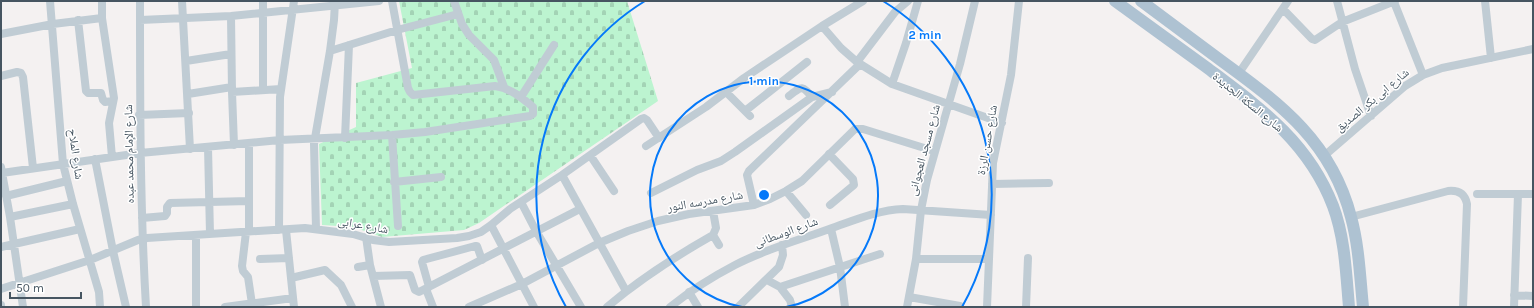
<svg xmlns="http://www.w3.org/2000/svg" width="1534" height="308" viewBox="0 0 1534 308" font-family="Karla,'Noto Naskh Arabic',sans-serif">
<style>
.cemetery{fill:url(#cemetery-stones)}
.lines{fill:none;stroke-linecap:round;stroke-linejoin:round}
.minor{stroke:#c0ccd4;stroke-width:8}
.primary{stroke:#aec2d2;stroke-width:12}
.ring{fill:none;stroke:#0579f9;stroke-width:2}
.labels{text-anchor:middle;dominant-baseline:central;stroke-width:3;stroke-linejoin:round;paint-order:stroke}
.street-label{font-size:12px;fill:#465561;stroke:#fff}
.centre{fill:#0579f9;stroke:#fff;stroke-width:2}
.ring-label{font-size:12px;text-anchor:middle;font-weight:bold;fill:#0579f9;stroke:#fff;stroke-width:3;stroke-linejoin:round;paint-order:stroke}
</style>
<defs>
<pattern id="cemetery-stones" width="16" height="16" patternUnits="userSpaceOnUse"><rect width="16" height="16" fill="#bcf4d0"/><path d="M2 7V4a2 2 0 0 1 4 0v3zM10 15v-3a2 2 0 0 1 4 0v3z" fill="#a3d3b5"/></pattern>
</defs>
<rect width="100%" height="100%" fill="#f4f1f1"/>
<path class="cemetery" d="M399,1H627L658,101L479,223L464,230L382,237L353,227L322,225L319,144L356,127V83L412,68Z"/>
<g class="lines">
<path class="minor" d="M50,1L63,164L73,204L99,292L100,307
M102,1V18L114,98L109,123L112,157
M140,1C140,103 140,205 146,307
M182,1L190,149
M263,1V89
M454,1L462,24L469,35L494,60L504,87
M1337,1L1355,69L1371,116
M1485,1L1491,58
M1394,2L1423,75
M1283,9L1312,39L1315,40L1342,22L1395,1
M231,16L232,92L234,145
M78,20L86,91L88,93H101L103,100L105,102L113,101
M140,20L231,16L379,1
M822,26L841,48L857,62L892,84L1002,123
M1,34L53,24L102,18
M330,51L397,30L458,14
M186,61L231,54
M857,62L895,12L908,1
M1239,73L1288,1
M1,76L17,72L21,73L23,77L33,168
M892,84L906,43L918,1
M232,92L281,89
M726,92L750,116
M188,94L232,87
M789,96C802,86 802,85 812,97
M521,97L554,45
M745,111L807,62
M139,115L189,113
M392,135L398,226
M345,138L349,45
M646,146L706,107L744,78L822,26L863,1
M208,147L210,234
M829,154L853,179L854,185L830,205
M590,155L614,191
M1324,156L1405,86L1423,75L1442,68L1533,49
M95,159L113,251L126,307
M1,167L10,217L23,307
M2,173L140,153L280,140L392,135L425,132L530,116L533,114V107C521,97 510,88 495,86L413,95L410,92L408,88L392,1
M562,175L626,291
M394,182L441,177
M992,184L1049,183
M786,191L806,215
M651,193L697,170L721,161L735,152L812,97L832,92
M1477,194H1533
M6,196L67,181
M521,202L536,231L581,307
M754,205L747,175L749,171L860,64
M10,217L73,204
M1351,217L1448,191C1459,190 1465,194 1467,204L1463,307
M142,218L165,216L167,213V207L170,203L249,201
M491,225L534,307
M316,229L314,144L330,51L334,20L335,2
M831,229L840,267L845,307
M279,230L280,97L294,1
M286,230L294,307
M246,232L242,266L243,271L248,277L252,304
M249,232V143
M196,235V307
M713,235L719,245
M366,237L370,265L381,307
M1,247L80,229
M260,259L289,258
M916,259H989
M358,267L370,265
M373,276L410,275L415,290L419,292L580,209
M291,278L325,270L341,285L352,307
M767,280L780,287L880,254
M429,287L422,262L423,260L475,246H477L482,260
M780,287L790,300L792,307
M1,289L90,260L138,240L147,238L305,228L353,234L373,240L389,242L457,238L469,236L481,232L491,225L510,209L562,175L641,119L644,118L647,120L659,138
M426,289L433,307
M689,292L698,307
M1514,295L1533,296
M909,297L960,306
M1,305V306
M225,307L293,298
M469,307L522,284L599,243L628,231L658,221L689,214L754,205L770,199L786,191L802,181L855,129H863L934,151
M607,307C640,279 676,256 713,235L716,228L713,211
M670,307C690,291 712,277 735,265C765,249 800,240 832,228C855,220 878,210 903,209L991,215
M738,307L779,267L783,255L782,245
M907,307L916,259L921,210L927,180L960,64L975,1
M987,307L993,163L1011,75L1019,1
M1026,307L1028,258
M1514,307L1518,194"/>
<path class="primary" d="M1115,1C1145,23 1176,45 1206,67C1259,107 1308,141 1333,206C1345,238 1346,273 1349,307
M1141,1C1168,21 1196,42 1223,62C1282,105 1332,143 1351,217C1359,246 1360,277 1363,307"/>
</g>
<g class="ring">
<path d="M742 307A114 114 0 1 1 786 307"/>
<path d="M566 307A227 227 0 0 1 645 1M883 1A227 227 0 0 1 962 307"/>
</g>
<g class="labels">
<g class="street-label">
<text transform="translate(1372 100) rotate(-40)">شارع ابى بكر الصديق</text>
<text transform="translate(1248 102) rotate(39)">شارع السكة الجديدة</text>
<text transform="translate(987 140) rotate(-80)">شارع حسن الرزة</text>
<text transform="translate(924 150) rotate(-75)">شارع مسجد العجوانى</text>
<text transform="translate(76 154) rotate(82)">شارع الملاح</text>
<text transform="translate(129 154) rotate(-91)">شارع الإمام محمد عبده</text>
<text transform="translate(705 201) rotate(-10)">شارع مدرسه النور</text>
<text transform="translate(363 225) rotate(10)">شارع عرابى</text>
<text transform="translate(786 232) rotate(-20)">شارع الوسطانى</text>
</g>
</g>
<circle cx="764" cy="195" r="6" class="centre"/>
<g class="ring-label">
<text x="925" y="39">2 min</text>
<text x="764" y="85">1 min</text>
</g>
<rect width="1534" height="308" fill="none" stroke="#465561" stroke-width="4"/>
<path d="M10 292v6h71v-6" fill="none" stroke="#465561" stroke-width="2"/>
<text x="16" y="292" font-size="12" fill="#465561" stroke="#ffffff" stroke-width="3" paint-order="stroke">50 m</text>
</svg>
